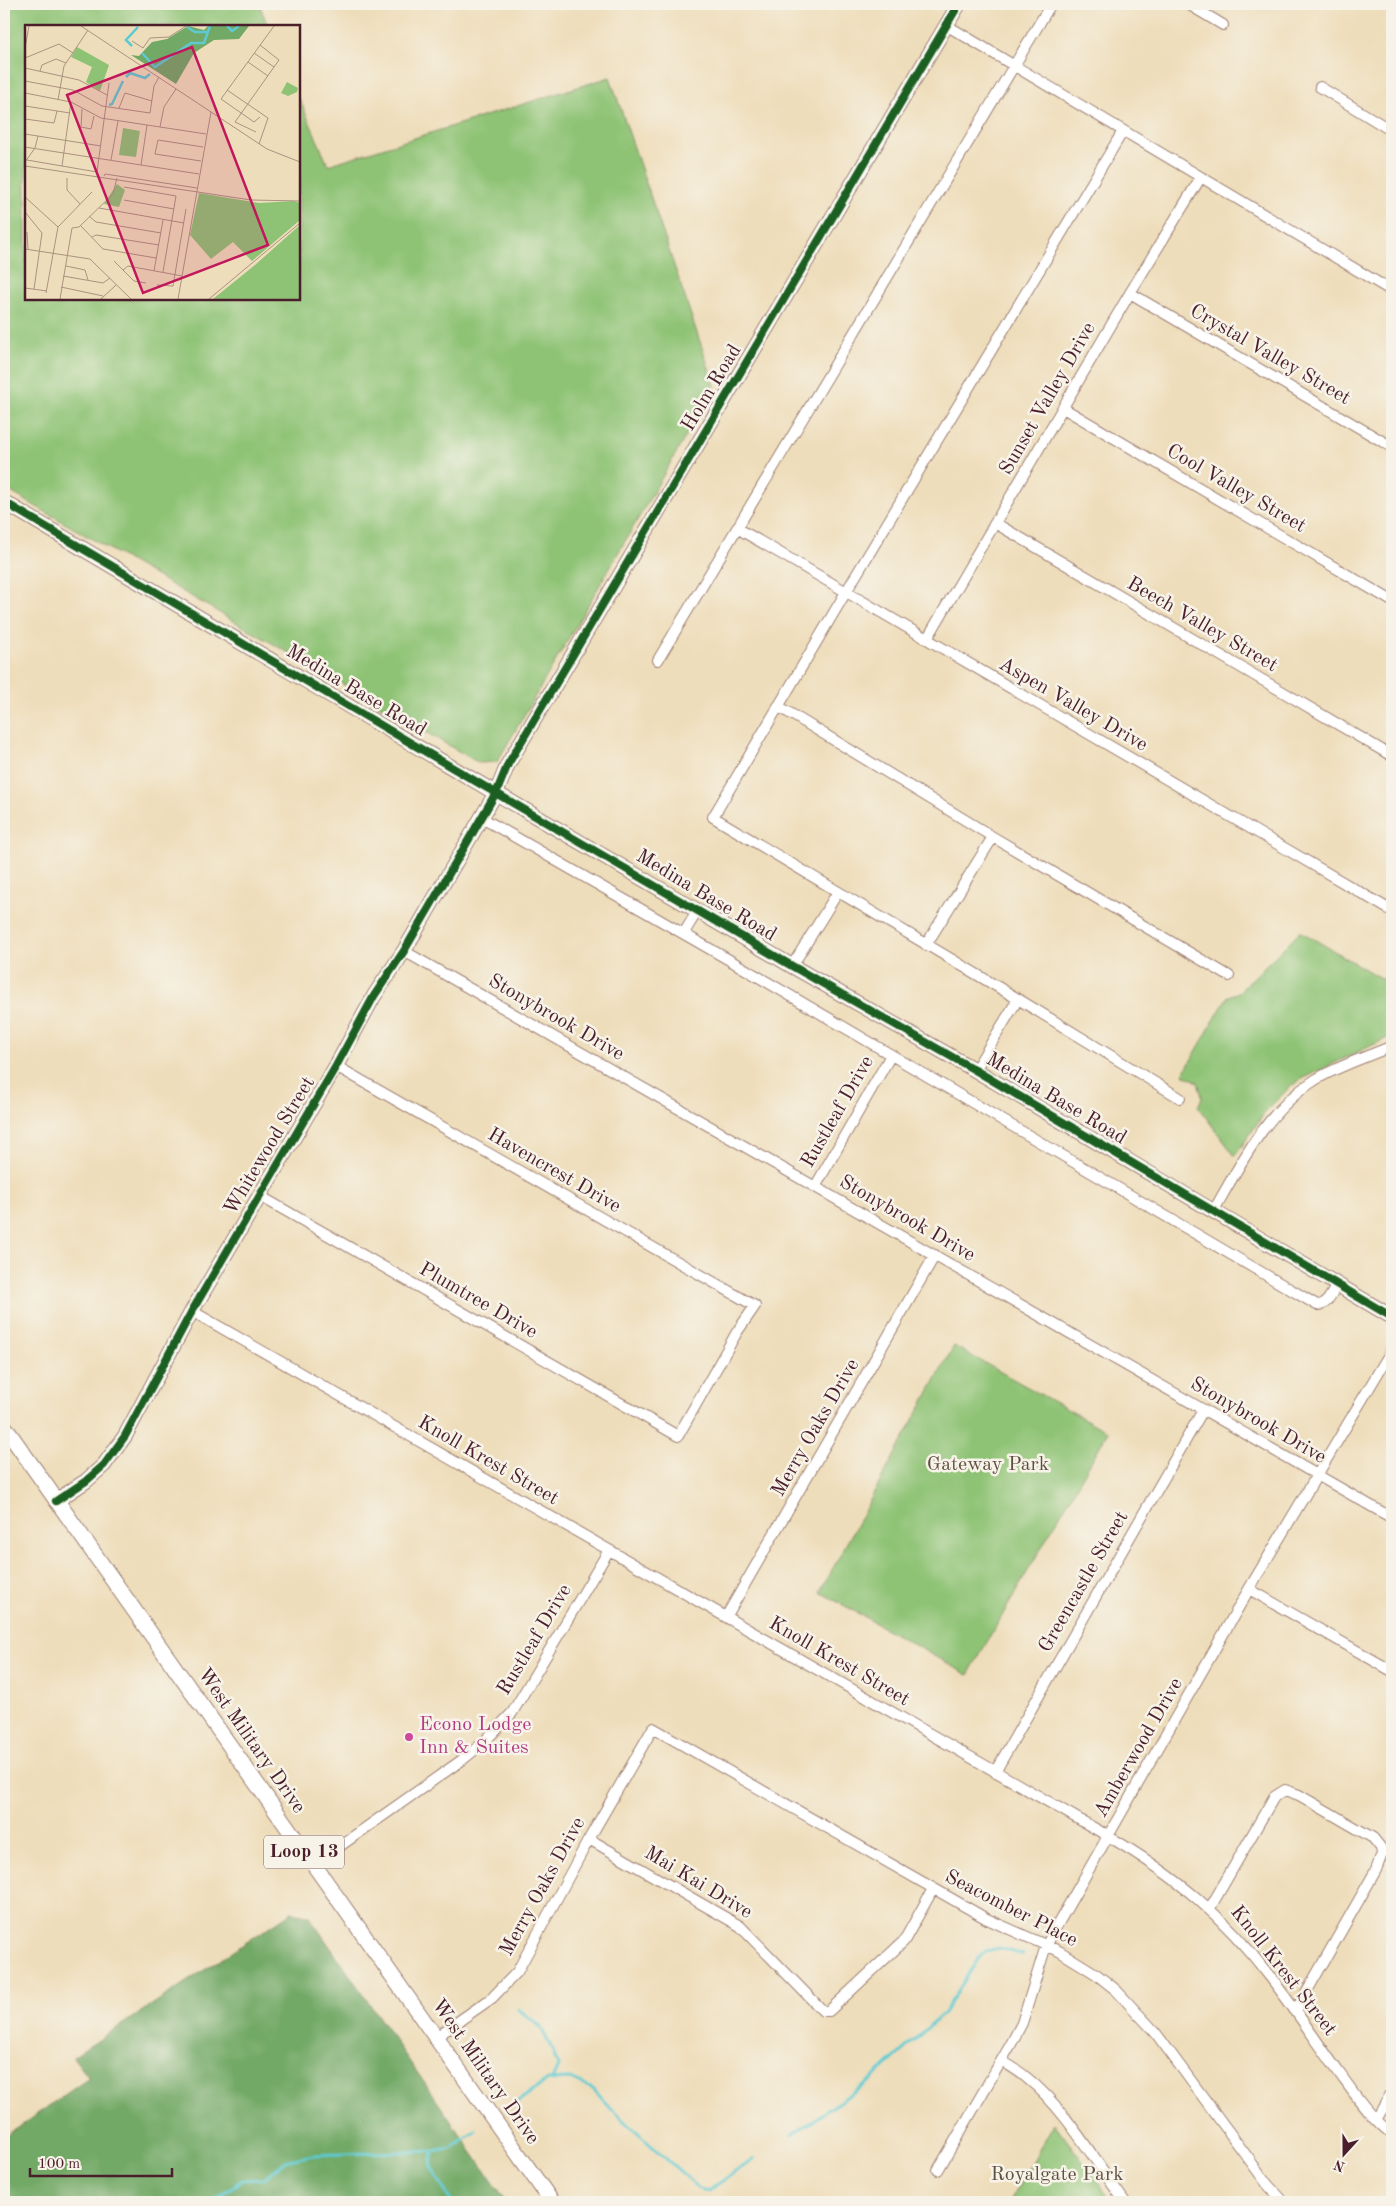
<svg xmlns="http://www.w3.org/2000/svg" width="1396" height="2206" viewBox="0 0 1396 2206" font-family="'Old Standard TT',serif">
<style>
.green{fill:#8ec375;stroke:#6c7150}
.forest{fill:#72a966;stroke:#5e6448}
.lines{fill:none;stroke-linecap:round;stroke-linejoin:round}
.stream{stroke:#5dcad2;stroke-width:3}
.street-casing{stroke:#9c7e72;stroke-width:12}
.secondary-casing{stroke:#9c7e72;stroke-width:16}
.primary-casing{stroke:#9c7e72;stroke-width:17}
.street{stroke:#fff;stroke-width:10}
.secondary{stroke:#fff;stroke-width:14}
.primary{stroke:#fff;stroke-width:15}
.cycleway-casing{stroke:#f7f3e8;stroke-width:11}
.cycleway{stroke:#1b5e20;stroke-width:8}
.hotel-dot{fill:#d1479c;stroke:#f7f3e8;stroke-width:2}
.labels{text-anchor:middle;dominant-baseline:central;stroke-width:5;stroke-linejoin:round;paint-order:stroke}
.shield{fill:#f7f3e8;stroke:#7e5f64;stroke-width:1}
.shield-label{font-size:19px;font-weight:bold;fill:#4a1f2b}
.street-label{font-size:20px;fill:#4a1f2b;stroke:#f7f3e8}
.park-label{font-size:20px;fill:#5e5041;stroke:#f7f3e8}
.hotel-label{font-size:20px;fill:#b23c85;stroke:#f7f3e8;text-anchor:start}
.inset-river{fill:none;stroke:#5dcad2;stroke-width:2.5}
.inset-road{fill:none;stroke:#ac9181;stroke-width:1}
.view{fill:#c2185b;fill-opacity:0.15;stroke:#c2185b;stroke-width:2.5}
.inset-edge{fill:none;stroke:#4a1f2b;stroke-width:2.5}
</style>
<rect width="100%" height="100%" fill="#f7f3e8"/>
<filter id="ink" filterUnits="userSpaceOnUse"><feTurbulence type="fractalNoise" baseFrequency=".02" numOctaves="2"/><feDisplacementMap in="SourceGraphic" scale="10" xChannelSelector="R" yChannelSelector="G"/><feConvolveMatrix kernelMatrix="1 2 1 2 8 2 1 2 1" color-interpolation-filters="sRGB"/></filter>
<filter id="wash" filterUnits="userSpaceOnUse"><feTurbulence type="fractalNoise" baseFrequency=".0096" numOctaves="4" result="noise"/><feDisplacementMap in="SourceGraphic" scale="20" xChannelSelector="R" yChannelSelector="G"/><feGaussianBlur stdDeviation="1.12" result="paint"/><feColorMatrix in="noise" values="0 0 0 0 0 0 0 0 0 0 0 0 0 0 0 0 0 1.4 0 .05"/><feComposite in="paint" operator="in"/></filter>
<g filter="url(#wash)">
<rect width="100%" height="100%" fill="#eeddba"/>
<path class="green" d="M4,4H259L268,26H26V299H299V98L328,165L610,77L715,386L497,762L479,763L4,488Z
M1300,931L1392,985V1036L1303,1078L1289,1088L1266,1111L1235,1156L1198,1107L1202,1097L1198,1082L1183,1074L1228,996L1239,992Z
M954,1346L1108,1432L968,1675L820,1592Z
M1054,2123L1113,2202H1010Z"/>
<path class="forest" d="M292,1912L308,1915L507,2202H4V2137L89,2078L73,2057Z"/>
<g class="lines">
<path class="stream" d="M518,2009L540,2026L551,2047L558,2066L552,2080
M510,2107L548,2080L571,2079L593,2089L615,2113L702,2191H708L754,2159
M792,2135L869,2081L944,2013L978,1959L986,1951L999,1948L1024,1955
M433,2151L451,2148L476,2130
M211,2202L242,2180L263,2179L285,2161L313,2155L433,2151L431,2166L451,2202"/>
</g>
</g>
<g filter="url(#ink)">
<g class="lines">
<defs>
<path id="street" d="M1188,4L1223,25
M946,25L1392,291
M1320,87L1392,131
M1123,131L846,592L713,817L1018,999L1180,1098
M1130,293L1392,447
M1063,408L1392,601
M995,523L1392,756
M737,528L1392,911
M927,639L1130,293L1201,177
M658,660L1051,4
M778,706L993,837L1229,976
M482,818L745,969L1317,1305C1328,1306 1332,1292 1337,1284
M684,933L698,910
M926,945L993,837
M404,951L1392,1518
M792,966L838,892
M975,1070L1018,999
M815,1187L891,1055
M260,1196L678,1436L737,1332L755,1306L336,1066
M1213,1212C1241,1163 1266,1111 1315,1080C1338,1066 1367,1057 1392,1046
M192,1311L1108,1836C1176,1876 1223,1915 1271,1978C1295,2009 1317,2042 1340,2074C1356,2096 1370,2117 1392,2134
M1249,1589L1392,1671
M726,1617L935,1255
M995,1772L1203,1410
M589,1839L740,1926L823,2011H829L904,1941L933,1889
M313,1865L462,1760L482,1744L512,1713L609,1550
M1210,1908L1274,1797L1285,1790L1299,1795L1373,1838L1381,1848L1382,1854L1376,1870L1295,2012
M436,2037L492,1998L517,1972L589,1839L653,1728L987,1919L1059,1951L1096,1974L1116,1990L1155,2032L1268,2185L1284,2202
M1002,2061C1010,2066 1019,2071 1027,2078C1065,2108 1096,2163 1125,2202
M1376,2120L1392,2092
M938,2170L1011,2044L1022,2023L1044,1952L1051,1936L1249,1589L1390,1353L1392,1354"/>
<path id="secondary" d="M4,502L453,768L792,966L975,1070L1392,1317
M56,1501L86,1481L104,1465L125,1436L192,1311L336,1066L374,996L404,951L497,791L508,764L959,4"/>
<path id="primary" d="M4,1426L552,2202"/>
</defs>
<use href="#street" class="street-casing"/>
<use href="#secondary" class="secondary-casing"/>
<use href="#primary" class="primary-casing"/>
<use href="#street" class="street"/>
<use href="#secondary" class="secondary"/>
<use href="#primary" class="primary"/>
<defs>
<path id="cycleway" d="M4,502L453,768L792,966L975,1070L1392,1317
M56,1501L86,1481L104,1465L125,1436L192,1311L336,1066L374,996L404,951L497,791L508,764L959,4"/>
</defs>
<use href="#cycleway" class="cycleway-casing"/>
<use href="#cycleway" class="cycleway"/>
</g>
</g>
<circle class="hotel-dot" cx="409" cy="1737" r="5"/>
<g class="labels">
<rect class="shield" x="264" y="1835.5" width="80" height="33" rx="4"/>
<g class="shield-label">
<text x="304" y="1852">Loop 13</text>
</g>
<g class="street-label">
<text transform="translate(1270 355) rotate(30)">Crystal Valley Street</text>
<text transform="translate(712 388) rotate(-59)">Holm Road</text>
<text transform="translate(1048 399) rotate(-60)">Sunset Valley Drive</text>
<text transform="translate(1236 489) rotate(30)">Cool Valley Street</text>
<text transform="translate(1202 625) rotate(30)">Beech Valley Street</text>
<text transform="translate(356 691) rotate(31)">Medina Base Road</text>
<text transform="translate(1073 705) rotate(30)">Aspen Valley Drive</text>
<text transform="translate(706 896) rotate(31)">Medina Base Road</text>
<text transform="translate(556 1018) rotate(30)">Stonybrook Drive</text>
<text transform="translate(1056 1099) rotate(31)">Medina Base Road</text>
<text transform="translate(838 1112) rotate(-60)">Rustleaf Drive</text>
<text transform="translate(270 1146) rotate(-59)">Whitewood Street</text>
<text transform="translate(554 1171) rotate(30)">Havencrest Drive</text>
<text transform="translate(907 1219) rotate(30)">Stonybrook Drive</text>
<text transform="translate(478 1301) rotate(30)">Plumtree Drive</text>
<text transform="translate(1258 1421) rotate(30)">Stonybrook Drive</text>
<text transform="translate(816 1428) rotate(-60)">Merry Oaks Drive</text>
<text transform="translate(488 1461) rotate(30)">Knoll Krest Street</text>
<text transform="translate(1084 1582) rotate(-60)">Greencastle Street</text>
<text transform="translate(535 1640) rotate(-59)">Rustleaf Drive</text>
<text transform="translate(839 1662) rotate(30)">Knoll Krest Street</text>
<text transform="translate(251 1741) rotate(55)">West Military Drive</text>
<text transform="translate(1139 1748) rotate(-60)">Amberwood Drive</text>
<text transform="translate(698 1883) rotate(31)">Mai Kai Drive</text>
<text transform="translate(543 1887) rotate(-61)">Merry Oaks Drive</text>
<text transform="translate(1011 1909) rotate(27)">Seacomber Place</text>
<text transform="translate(1283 1971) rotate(52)">Knoll Krest Street</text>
<text transform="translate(485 2072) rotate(55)">West Military Drive</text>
</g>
<g class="park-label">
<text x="988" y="1465">Gateway Park</text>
<text x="1057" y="2175">Royalgate Park</text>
</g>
<g class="hotel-label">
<text x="419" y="1725">Econo Lodge<tspan x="419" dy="23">Inn &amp; Suites</tspan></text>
</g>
</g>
<g transform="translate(25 25)">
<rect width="275" height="275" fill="#eeddba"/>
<path d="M52,22L84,40L75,66L61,57L67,42L46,32ZM262,57L273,63L272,67L263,71L256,68ZM98,103L115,106L111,132L94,130ZM92,159L100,165L94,182L79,179ZM174,168L234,178L269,176L275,178V195L227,236L208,217L186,234L165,210ZM275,200V274H188L230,240Z" fill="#8ec375"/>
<path d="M163,1L179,5L183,1H224L214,14L189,15L169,28L151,59L106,30L114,31L127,17L142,14Z" fill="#72a966"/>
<path class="inset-river" d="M202,1L207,6L214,1M162,2L170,7H182M107,21L101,15L113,2M117,28L130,42L166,18H179L185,1M101,52L105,48L120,53L125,49M84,80L87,79L98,56"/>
<path class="inset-road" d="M56,1L242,124L275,137M107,16L118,23L125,13L144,12L161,1M0,23L4,1M229,28L249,42M0,33L34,19L48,28M223,37L243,51M0,43L54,55L82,70M15,46L17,40L31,34L41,38M0,56L48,65L77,81L125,88L129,61L134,52M202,65L243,93M0,68L46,77L76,93L181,109M33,75L39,41L63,5M0,81L45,88M94,83L100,68L127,76M57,84L56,102L66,104L69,91M235,92L229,97L196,74L249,1M0,94L29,98L32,86M135,102L139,82L151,64M231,107L210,97L254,35L235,20M0,109L76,121M234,119L243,93M0,122L174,149M2,135L72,147L84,58M86,135L93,96M176,136L130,129L133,115L178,122M0,137L10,123L13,111M116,140L122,100M0,141L226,175L275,176M37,141L46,77M79,151L80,149L172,163M42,153V165L55,179M99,162L151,171L138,247M0,172L33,202M99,175L149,184M74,183L159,198M0,187L17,208L9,264M64,191L71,197L136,208M55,200L78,224L131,233M2,207L3,224M67,212L71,210L134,220M0,224L65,234L106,274M89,236L109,256L121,258M41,241L60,245L63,255M98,245L103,241L157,251M129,246L138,195M38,251L78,258L85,253M132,260L148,261L161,184M36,262L78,271M0,263L22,266M21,268L33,202L67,167M35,274L47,203L54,202L88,169L92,153M76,274L91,260M153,274L186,87M184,274L275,198"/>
<path class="view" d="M167,22L243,220L118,268L42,70Z"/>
<rect width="275" height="275" class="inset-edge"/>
</g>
<rect width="1396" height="2206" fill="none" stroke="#f7f3e8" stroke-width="20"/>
<g transform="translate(1344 2154) rotate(201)" stroke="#f7f3e8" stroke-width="4" paint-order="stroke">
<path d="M0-4L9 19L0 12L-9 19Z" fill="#4a1f2b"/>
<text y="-8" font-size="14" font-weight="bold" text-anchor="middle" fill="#4a1f2b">N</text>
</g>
<path d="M30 2168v8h142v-8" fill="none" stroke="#4a1f2b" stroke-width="2.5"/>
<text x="38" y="2168" font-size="15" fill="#4a1f2b" stroke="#f7f3e8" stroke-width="4" paint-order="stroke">100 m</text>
</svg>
